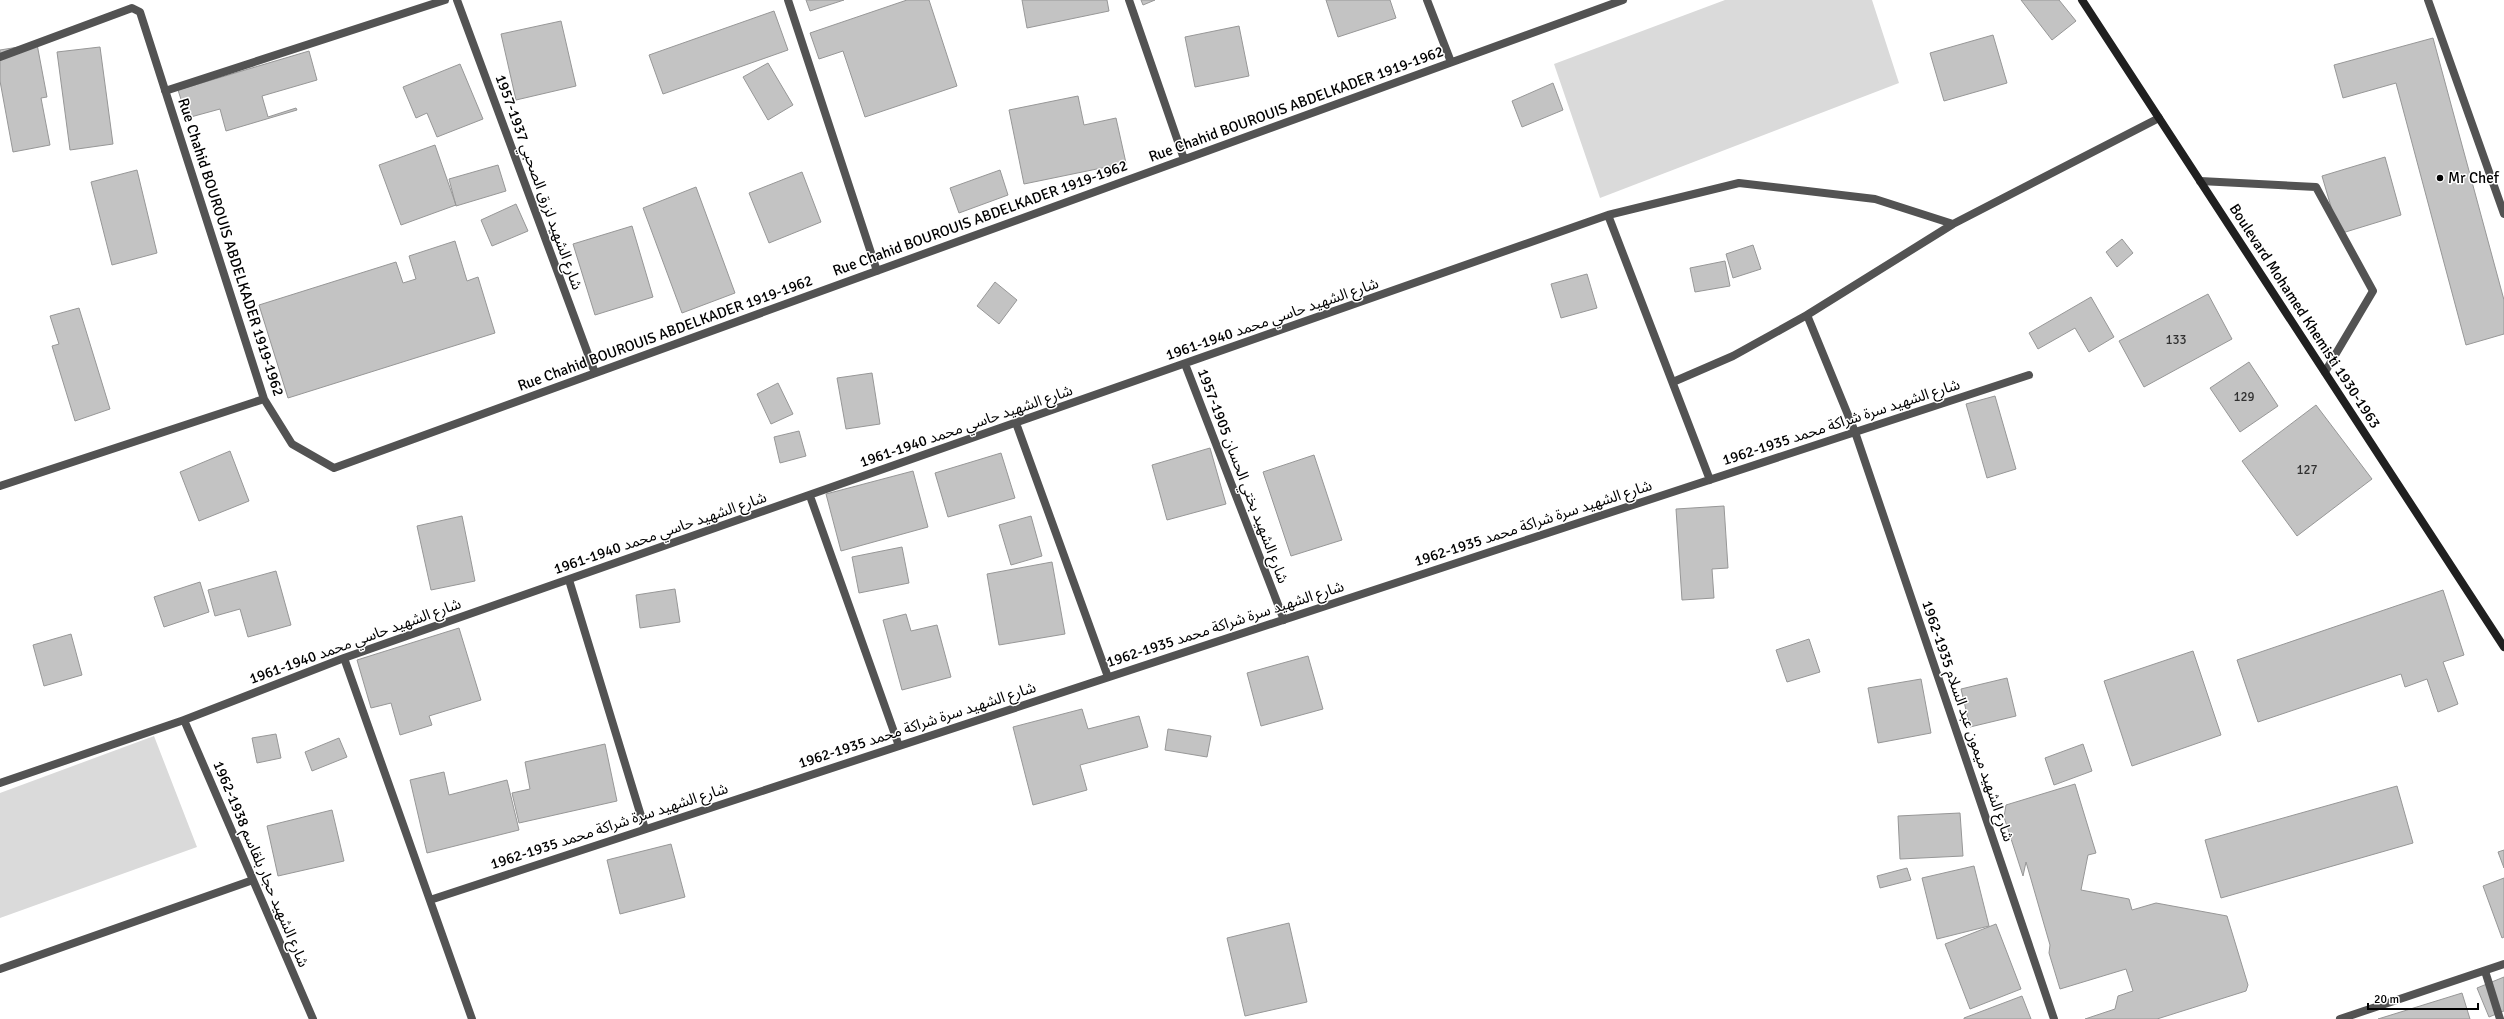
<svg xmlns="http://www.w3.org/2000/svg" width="2504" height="1019" viewBox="0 0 2504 1019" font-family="Signika,'Noto Sans Arabic',sans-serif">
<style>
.green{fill:#dadada}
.building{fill:#c3c3c3;stroke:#979797}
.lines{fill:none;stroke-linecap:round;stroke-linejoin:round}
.service{stroke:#535353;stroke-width:8}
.minor{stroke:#535353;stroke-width:8}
.tertiary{stroke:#535353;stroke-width:8}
.secondary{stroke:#202020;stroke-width:8}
.poi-dot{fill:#000;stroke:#fff;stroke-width:1.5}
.labels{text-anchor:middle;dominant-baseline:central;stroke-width:3;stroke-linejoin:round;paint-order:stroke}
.number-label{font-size:13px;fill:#313131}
.street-label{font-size:15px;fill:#000;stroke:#fff}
.poi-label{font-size:15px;fill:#000;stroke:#fff;text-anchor:start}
</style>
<rect width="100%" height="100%" fill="#fff"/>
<path class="green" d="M1725,0H1872L1899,83L1600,198L1554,64Z
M154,736L197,847L0,918V793Z"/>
<path class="building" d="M806,0H844L810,11Z
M907,0H929L957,86L865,117L843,51L819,59L810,33Z
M1022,0H1107L1109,11L1027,28Z
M1141,0H1155L1143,5Z
M1326,0H1390L1396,18L1338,37Z
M2021,0H2059L2076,21L2052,40Z
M774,11L788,50L663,94L649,55Z
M561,21L576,86L516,100L501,34Z
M1239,26L1249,76L1195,87L1185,37Z
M1993,35L2007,83L1944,101L1930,53Z
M2433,38L2504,300V334L2466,345L2396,83L2343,98L2334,65Z
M37,44L47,97L41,98L50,145L13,152L0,81V50Z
M100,47L113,144L70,150L57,52Z
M309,51L317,80L262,96L268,117L296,108L297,110L226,131L220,109L187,118L178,90Z
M768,63L793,105L768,120L743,77Z
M460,64L483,119L437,137L427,113L416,118L403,87Z
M1553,83L1563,110L1522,127L1512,101Z
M1078,96L1084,125L1116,118L1126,163L1024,184L1009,110Z
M435,145L456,205L401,225L379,165Z
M2385,157L2401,215L2339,234L2322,176Z
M498,165L506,191L456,206L449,179Z
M137,170L157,253L112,265L91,182Z
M1000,170L1008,195L959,213L950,188Z
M802,172L821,222L769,243L749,193Z
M696,187L735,293L682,313L643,208Z
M516,204L528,231L492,246L481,220Z
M632,226L653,297L595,315L573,244Z
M2122,239L2133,253L2117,267L2106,252Z
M455,241L467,281L478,277L495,333L288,398L259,305L396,262L403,283L416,279L409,256Z
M1753,245L1761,269L1733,278L1726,254Z
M1725,261L1730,286L1695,292L1690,268Z
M1587,274L1597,308L1561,318L1551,284Z
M995,282L1017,300L999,324L977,306Z
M2208,294L2232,339L2144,387L2119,341Z
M2091,297L2114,337L2089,352L2075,328L2038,349L2029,333Z
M79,308L110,409L75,421L52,346L59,344L50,316Z
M2249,362L2278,406L2240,432L2210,388Z
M872,373L880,424L846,429L837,378Z
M778,383L793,414L771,424L757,394Z
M1995,396L2016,469L1987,478L1966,404Z
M2316,405L2372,479L2297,536L2242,461Z
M799,431L806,456L780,463L774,437Z
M1210,448L1226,504L1167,520L1152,465Z
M230,451L249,501L199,521L180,472Z
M1001,453L1015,498L948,517L935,473Z
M1314,455L1342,540L1291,556L1263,472Z
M913,471L928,527L841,551L826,494Z
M1724,506L1728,568L1712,569L1714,598L1682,600L1676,509Z
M462,516L475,581L431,590L417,526Z
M1031,516L1042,556L1011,565L999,525Z
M902,547L909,583L859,593L852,557Z
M1052,562L1065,634L999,645L987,574Z
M276,571L291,625L248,637L240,609L215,616L208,590Z
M200,582L209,612L164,627L154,597Z
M675,589L680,622L640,628L636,595Z
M2443,590L2464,655L2443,662L2458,704L2438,712L2427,679L2405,687L2401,674L2258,722L2237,660Z
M906,614L911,631L937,625L951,677L902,690L883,620Z
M459,628L481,700L429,716L432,725L400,735L391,703L371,708L357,660Z
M71,634L82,675L44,686L33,645Z
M1809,639L1820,672L1787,682L1776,650Z
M2193,651L2221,735L2132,766L2104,681Z
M1308,656L1323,709L1261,726L1247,673Z
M2007,678L2016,716L1970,727L1961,689Z
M1921,679L1931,733L1878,743L1868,688Z
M1082,709L1088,729L1139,716L1148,747L1080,765L1087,790L1033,805L1013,727Z
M1168,729L1211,736L1207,757L1165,750Z
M276,734L281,758L257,763L252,738Z
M339,738L347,757L312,771L305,752Z
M605,744L617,801L519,823L512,793L530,789L525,762Z
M2083,744L2092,771L2054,785L2045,758Z
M444,772L449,795L507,780L519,830L427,853L410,780Z
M2075,784L2096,853L2088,855L2081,890L2129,899L2132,910L2156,903L2227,916L2248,985L2246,991L2157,1019H2085L2115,1009L2118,996L2133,991L2126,969L2060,989L2049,953L2050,945L2026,862L2023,876L2004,817L2006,805Z
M2397,786L2413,843L2221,898L2205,840Z
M332,810L344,861L278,876L267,826Z
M1960,813L1963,856L1900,859L1898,816Z
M671,844L685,897L620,914L607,860Z
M2504,850V868L2498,852Z
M1974,866L1989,926L1937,939L1922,878Z
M1907,868L1911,880L1880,888L1877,876Z
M2504,878V937L2502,938L2483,886Z
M1289,923L1307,1002L1245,1016L1227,938Z
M1996,924L2021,989L1970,1009L1945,944Z
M2504,977V1011L2489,1017L2477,988Z
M2462,993L2470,1019H2378Z
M2022,996L2031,1019H1964V1018Z"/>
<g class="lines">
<path class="service" d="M2200,181L2316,187L2373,291L2325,372"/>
<path class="minor" d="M457,0L595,373
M788,0L877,271
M1129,0L1184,159
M1427,0L1451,62
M0,57L132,8L140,12L264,399L292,444L334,468L1623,0
M165,91L445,0
M1608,215L1710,480
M1185,364L1284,620
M1673,382L1733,356L1807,315
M1016,423L1108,677
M0,486L264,399
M810,496L899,746
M569,580L645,829
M344,658L472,1019
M184,720L313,1019
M0,783L184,720L344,658L1608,215L1739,183L1875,199L1953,224
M430,900L2029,375
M0,969L253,880
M2485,971L2500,1019
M2054,1019L1855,432L1807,315L1953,224L2159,118
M2340,1019L2504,964"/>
<path class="tertiary" d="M2428,0L2504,214"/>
<path class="secondary" d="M2082,0L2504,647"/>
</g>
<circle class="poi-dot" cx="2440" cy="178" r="4"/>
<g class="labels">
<g class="number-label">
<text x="2176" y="340">133</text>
<text x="2244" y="397">129</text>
<text x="2307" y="470">127</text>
</g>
<g class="street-label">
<text transform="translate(1296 104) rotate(-20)">Rue Chahid BOUROUIS ABDELKADER 1919-1962</text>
<text transform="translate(539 182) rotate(70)">شارع الشهيد لزرق الصحبي 1937-1957</text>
<text transform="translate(980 218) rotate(-20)">Rue Chahid BOUROUIS ABDELKADER 1919-1962</text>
<text transform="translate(231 247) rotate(72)">Rue Chahid BOUROUIS ABDELKADER 1919-1962</text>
<text transform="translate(2305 316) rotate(57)">Boulevard Mohamed Khemisti 1930-1963</text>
<text transform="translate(1272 319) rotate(-19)">شارع الشهيد حاسي محمد 1940-1961</text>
<text transform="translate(665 333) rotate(-20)">Rue Chahid BOUROUIS ABDELKADER 1919-1962</text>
<text transform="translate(1841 422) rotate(-18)">شارع الشهيد سرة شراكة محمد 1935-1962</text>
<text transform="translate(966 426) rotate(-19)">شارع الشهيد حاسي محمد 1940-1961</text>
<text transform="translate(1243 476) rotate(69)">شارع الشهيد بختي الحسان 1905-1957</text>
<text transform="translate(1533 523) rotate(-18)">شارع الشهيد سرة شراكة محمد 1935-1962</text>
<text transform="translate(660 533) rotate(-19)">شارع الشهيد حاسي محمد 1940-1961</text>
<text transform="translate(1225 624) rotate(-18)">شارع الشهيد سرة شراكة محمد 1935-1962</text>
<text transform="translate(355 641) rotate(-20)">شارع الشهيد حاسي محمد 1940-1961</text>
<text transform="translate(1968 721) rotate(71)">شارع الشهيد ميمون عبد السلام 1935-1962</text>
<text transform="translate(917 725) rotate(-18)">شارع الشهيد سرة شراكة محمد 1935-1962</text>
<text transform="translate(609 826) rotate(-18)">شارع الشهيد سرة شراكة محمد 1935-1962</text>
<text transform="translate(261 864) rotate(67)">شارع الشهيد حجار بلقاسم 1938-1962</text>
</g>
<g class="poi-label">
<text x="2448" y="178">Mr Chef</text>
</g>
</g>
<path d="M2368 1003v6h110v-6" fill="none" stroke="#000000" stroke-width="2"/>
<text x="2374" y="1003" font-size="12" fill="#000000" stroke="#ffffff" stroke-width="3" paint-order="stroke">20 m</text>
</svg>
